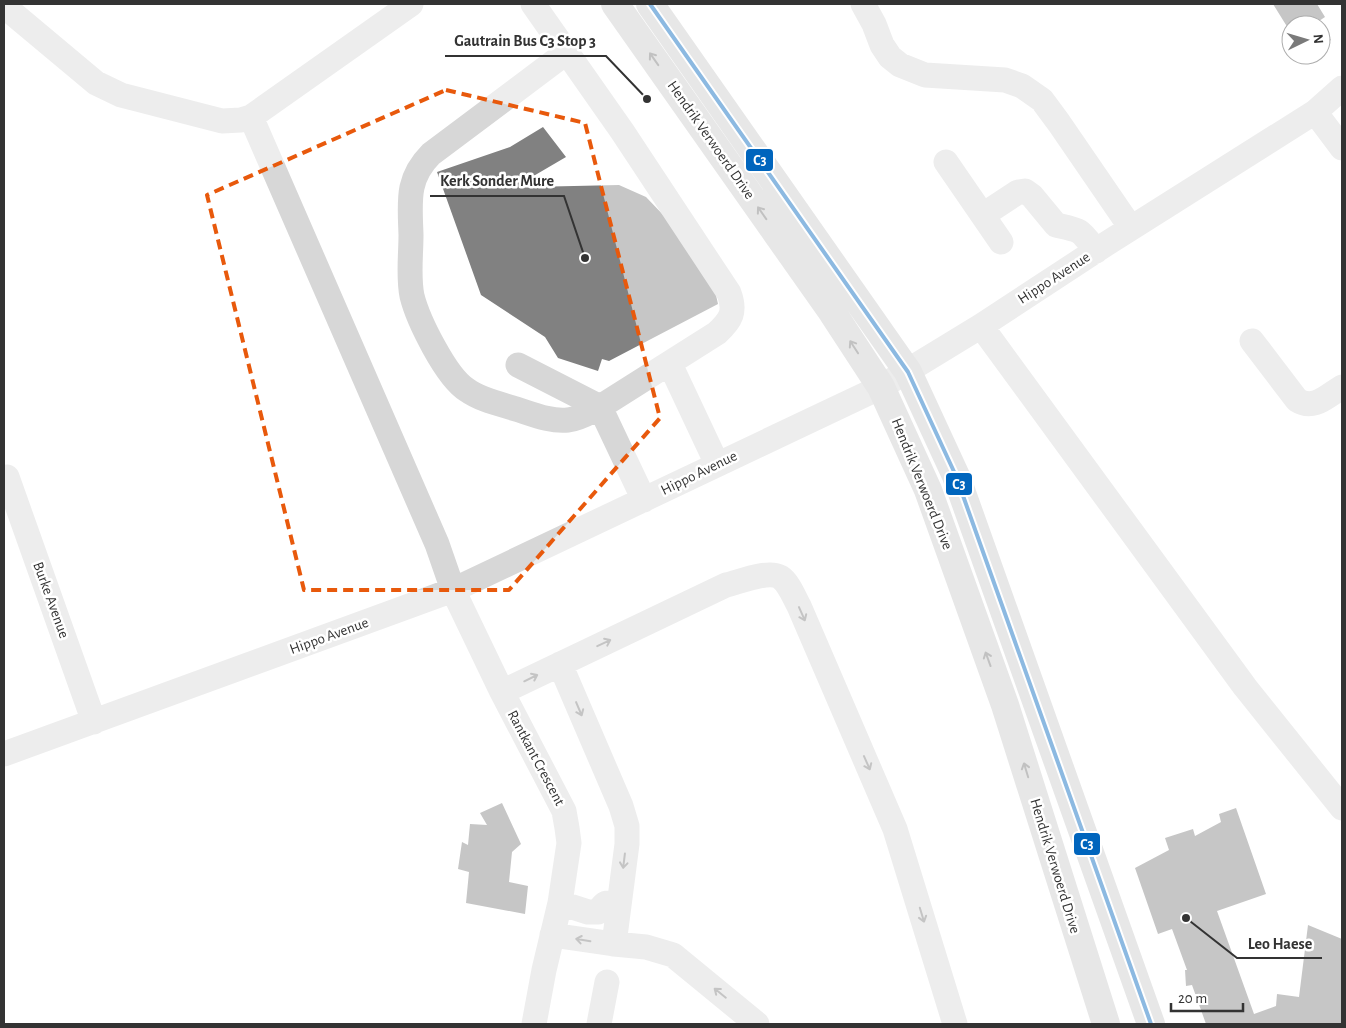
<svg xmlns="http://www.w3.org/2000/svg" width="1346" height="1028" viewBox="0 0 1346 1028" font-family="'Alegreya Sans',sans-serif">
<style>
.building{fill:#818181}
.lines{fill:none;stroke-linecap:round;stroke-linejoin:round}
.minor{stroke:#d7d7d7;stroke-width:25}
.major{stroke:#cacaca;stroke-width:28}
.bus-1-casing{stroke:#fff;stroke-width:8}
.bus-1{stroke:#0065bd;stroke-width:4}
.oneway{stroke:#777}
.oneway2{stroke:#7d7d7d}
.marked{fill:none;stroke:#e8590c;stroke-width:4;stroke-dasharray:10 6;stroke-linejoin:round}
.labels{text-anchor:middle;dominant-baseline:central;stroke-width:5;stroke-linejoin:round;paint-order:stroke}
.street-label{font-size:15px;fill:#333;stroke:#fff}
.leader{fill:none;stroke:#333;stroke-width:2}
.callout-dot{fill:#333;stroke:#fff;stroke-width:2}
.callout-label{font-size:16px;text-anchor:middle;font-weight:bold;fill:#333;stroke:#fff;stroke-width:5;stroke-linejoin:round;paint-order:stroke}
.line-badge{stroke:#fff;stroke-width:2}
.badge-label{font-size:14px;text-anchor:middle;font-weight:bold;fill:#fff}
</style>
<rect width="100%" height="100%" fill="#fff"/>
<path class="building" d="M1273,4H1317L1325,17L1319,21L1331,40L1321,46V25H1291V33Z
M543,127L566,157L525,181L529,187L619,185L646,197L694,247L710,269L718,304L609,361L602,359L598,371L558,358L545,337L481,295L437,172L510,147Z
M502,803L521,844L512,852L509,882L528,886L525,914L466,903L469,872L458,869L462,842L468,845L470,824L487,825L480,813Z
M1236,808L1266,894L1217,911L1254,1014L1276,1006L1277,994L1299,997L1308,925L1342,939V1024H1206L1192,985L1186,986L1185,970H1187L1172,929L1158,934L1135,868L1169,850L1165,838L1193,829L1195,836L1221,822L1219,814Z"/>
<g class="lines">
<path class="minor" d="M533,4L622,131L729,293C736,312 731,320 717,333L600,407C590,412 579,419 568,420C551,422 532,414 516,409C500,404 481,400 467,390C446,377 418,320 412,296C408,277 411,255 411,235C410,202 406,179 431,154L567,52
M863,4L874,24L882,45L890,57L900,65L925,75L1005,80L1022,86L1042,100L1059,123L1131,228
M4,6L96,83L121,95L222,121L241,120L251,117L411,4
M1315,112L1342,148
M251,117L437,544L453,590L502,692L564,811L567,828L569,843L560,903L544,970L534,1024
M946,162L1001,242
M983,215L1018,192L1025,191L1032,196L1056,225C1083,231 1079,229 1096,251
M981,326L1245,687L1342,808
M1252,341L1297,400C1314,411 1328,395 1342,387
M670,364L717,464
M518,365L600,407L644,500
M7,477L94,722
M560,664L621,806L627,826V844L614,944
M502,692L726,585C739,582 768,570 780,577C789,583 794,597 799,606L895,829L955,1024
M4,754L453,590L881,387L981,326L1106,244L1315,112L1342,88
M560,903L588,912H598C605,901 606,902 619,905
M552,935L614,944L646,947L673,955L757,1024
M599,1024L607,982"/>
<path class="major" d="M615,4L832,312L881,387L928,490L1005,705L1106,1024
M650,4L908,372L956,476L1151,1024"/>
<defs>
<path id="bus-1" d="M650,4L908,372L956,476L1151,1024"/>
</defs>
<use href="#bus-1" class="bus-1-casing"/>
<use href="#bus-1" class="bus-1"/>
</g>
<defs><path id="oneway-shaft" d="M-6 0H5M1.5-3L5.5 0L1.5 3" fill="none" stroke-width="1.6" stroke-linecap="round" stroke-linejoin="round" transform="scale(1.25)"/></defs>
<g class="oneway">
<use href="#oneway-shaft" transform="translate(654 59) rotate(-125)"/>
<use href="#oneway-shaft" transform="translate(762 213) rotate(-125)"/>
<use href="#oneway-shaft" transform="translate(854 347) rotate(-123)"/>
<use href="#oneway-shaft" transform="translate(988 659) rotate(-110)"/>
<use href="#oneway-shaft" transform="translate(1026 770) rotate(-107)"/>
</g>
<g class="oneway2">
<use href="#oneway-shaft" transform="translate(802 614) rotate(66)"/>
<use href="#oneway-shaft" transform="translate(604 643) rotate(-25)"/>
<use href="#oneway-shaft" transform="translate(531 678) rotate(-26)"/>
<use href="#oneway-shaft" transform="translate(579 709) rotate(67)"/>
<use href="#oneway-shaft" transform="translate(867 763) rotate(66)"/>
<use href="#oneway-shaft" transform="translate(624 861) rotate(97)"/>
<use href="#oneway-shaft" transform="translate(922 915) rotate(73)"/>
<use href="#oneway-shaft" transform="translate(583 940) rotate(-171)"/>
<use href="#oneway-shaft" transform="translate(720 993) rotate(-141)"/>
</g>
<path d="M0 0H1346V1028H0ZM446,90L585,123L660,418L509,590H304L207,195Z" fill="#fff" fill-opacity=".55" fill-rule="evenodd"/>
<path class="marked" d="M446,90L585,123L660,418L509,590H304L207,195Z"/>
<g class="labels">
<g class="street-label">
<text transform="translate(711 140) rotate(55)">Hendrik Verwoerd Drive</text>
<text transform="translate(1054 278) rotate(-33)">Hippo Avenue</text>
<text transform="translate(699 473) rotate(-26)">Hippo Avenue</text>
<text transform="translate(922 484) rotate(68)">Hendrik Verwoerd Drive</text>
<text transform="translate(51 600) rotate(70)">Burke Avenue</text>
<text transform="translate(329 636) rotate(-20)">Hippo Avenue</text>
<text transform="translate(536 758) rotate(62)">Rantkant Crescent</text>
<text transform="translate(1055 866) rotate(73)">Hendrik Verwoerd Drive</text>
</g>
</g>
<path class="leader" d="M647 99L606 56H445M585 258L564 196H430M1186 918L1237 958H1322"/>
<g class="callout-dot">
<circle cx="647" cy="99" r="5"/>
<circle cx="585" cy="258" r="5"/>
<circle cx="1186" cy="918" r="5"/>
</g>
<g class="callout-label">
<text x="525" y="46">Gautrain Bus C3 Stop 3</text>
<text x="497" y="186">Kerk Sonder Mure</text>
<text x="1280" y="949">Leo Haese</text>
</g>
<g class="line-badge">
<rect x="745" y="148" width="29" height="24" rx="5" fill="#0065bd"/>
<rect x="945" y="472" width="28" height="24" rx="5" fill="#0065bd"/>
<rect x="1073" y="832" width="28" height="24" rx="5" fill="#0065bd"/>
</g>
<g class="badge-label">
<text x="760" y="165">C3</text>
<text x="959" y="489">C3</text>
<text x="1087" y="849">C3</text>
</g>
<rect width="1346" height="1028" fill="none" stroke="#333333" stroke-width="10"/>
<g transform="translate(1306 40) rotate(85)"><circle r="24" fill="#ffffff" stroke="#adadad"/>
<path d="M0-4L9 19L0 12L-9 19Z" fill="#7a7a7a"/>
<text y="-8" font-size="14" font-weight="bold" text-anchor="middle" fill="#333333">N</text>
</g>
<path d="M1171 1003v8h72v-8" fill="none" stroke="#333333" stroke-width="2.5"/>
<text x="1178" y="1003" font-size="15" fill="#333333" stroke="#ffffff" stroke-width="4" paint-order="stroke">20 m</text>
</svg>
